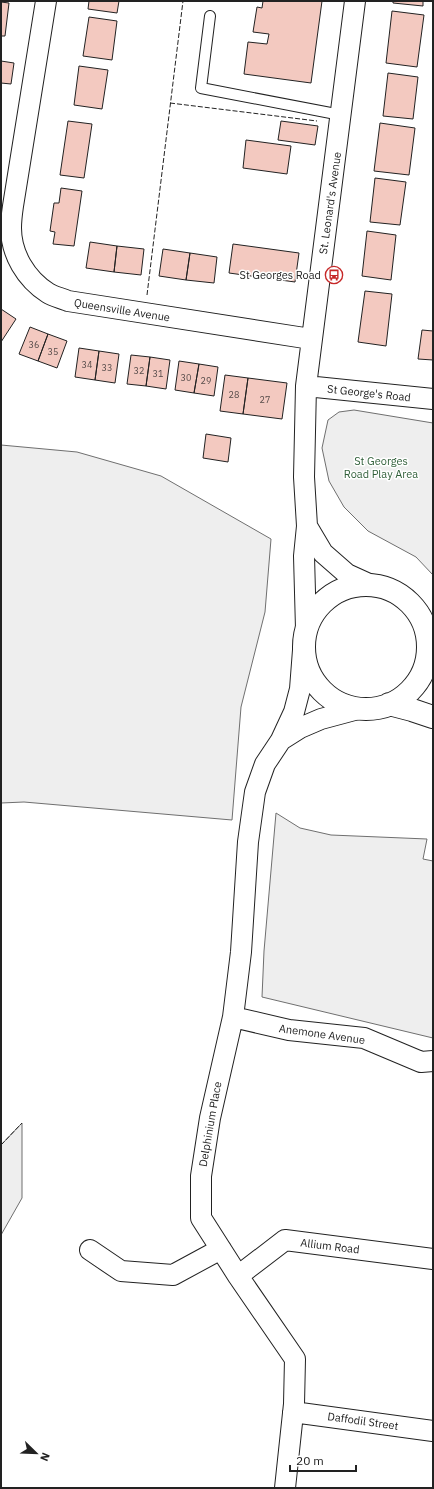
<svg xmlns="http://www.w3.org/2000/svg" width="434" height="1489" viewBox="0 0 434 1489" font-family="'IBM Plex Sans',sans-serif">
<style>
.green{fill:#eee;stroke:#6f6f6f}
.building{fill:#f3c9c0;stroke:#222}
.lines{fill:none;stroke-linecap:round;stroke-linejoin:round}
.service-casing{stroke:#222;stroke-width:12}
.minor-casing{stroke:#222;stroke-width:22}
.tertiary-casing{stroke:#222;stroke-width:24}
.service{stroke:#fff;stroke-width:10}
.minor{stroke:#fff;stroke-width:20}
.tertiary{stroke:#fff;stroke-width:22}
.fence{stroke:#222;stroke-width:1;stroke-dasharray:5 2;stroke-linecap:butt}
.labels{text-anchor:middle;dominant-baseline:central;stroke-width:3;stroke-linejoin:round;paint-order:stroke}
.number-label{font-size:9px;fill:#564c4a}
.street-label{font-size:11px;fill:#222;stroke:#fff}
.poi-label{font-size:11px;fill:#222;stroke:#fff;text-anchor:end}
.park-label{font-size:11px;fill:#2f5e38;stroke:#fff}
</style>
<rect width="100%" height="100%" fill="#fff"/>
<path class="green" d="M354,410L433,423V575L416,557L368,531L344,507L329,481L322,448L328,420L339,412Z
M1,445L77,452L161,476L271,539L265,612L241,707L232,820L24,802L1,803Z
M276,813L300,828L331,835L427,839L423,859L433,861V1038L262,997L264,951Z
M22,1123V1198L1,1235V1145Z"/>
<path class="building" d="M89,1H119L117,13L88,9Z
M263,1H322L311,83L244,74L248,42L267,44L269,34L253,32L257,7L262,8Z
M393,1H423V6L393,3Z
M1,2L9,3L5,36H1Z
M392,11L424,15L417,67L386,63Z
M89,17L117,21L112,60L83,56Z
M1,61L14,63L11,84L1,83Z
M79,66L108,70L102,109L74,105Z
M388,73L418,77L413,119L383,116Z
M68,121L92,124L84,178L60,175Z
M281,121L318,126L315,145L278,140Z
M380,123L415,128L409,175L374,171Z
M246,140L291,146L287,174L243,168Z
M375,178L406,182L400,225L370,222Z
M61,188L82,191L74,246L53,244L55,232L50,231L54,203H59Z
M367,231L396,235L391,280L362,276Z
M90,242L117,246L114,272L86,268Z
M233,244L299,253L295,282L229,273Z
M117,246L144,249L141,275L114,272Z
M163,249L190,253L186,280L159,276Z
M190,253L217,257L214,283L186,280Z
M365,291L392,294L386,346L358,342Z
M1,309L16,319L1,342Z
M30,327L48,334L38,361L19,354Z
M422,330L433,331V360L418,359Z
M48,334L67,341L57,368L38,361Z
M79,348L99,351L95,380L75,377Z
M99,351L119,354L115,383L95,380Z
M131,355L150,357L146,386L127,384Z
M150,357L170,360L166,389L146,386Z
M179,361L199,364L194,393L175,390Z
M199,364L218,367L214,396L194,393Z
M225,375L248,378L243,414L220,411Z
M248,378L287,383L282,419L243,414Z
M206,434L231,438L228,462L203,458Z"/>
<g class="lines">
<defs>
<path id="service" d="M210,16L201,88L341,115"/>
<path id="minor" d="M46,1L13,206C12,213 11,221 11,228C11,254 26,279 48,293C54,297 62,298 68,301L311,339
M306,386L433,399
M307,526L323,553L347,574L369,584
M306,629L304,556L307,526L304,477L306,386L355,1
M281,740L300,728L321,719L362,708
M233,1017L289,1030L364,1038L421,1062L433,1061
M90,1250L121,1271L173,1275L221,1249
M238,1276L285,1240L433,1259
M293,1412L433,1431
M285,1488L294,1404L295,1359L238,1276L201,1218V1176L210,1118L233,1017L241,952L248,842L255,792L265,764L281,740L294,712L300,689L303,650"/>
<path id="tertiary" d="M304 647a62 62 0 1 1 124 0a62 62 0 1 1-124 0Z
M389,704L412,710L433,717"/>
</defs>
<use href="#service" class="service-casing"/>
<use href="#minor" class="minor-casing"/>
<use href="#tertiary" class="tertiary-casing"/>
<use href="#service" class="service"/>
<use href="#minor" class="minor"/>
<use href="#tertiary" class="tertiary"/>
<path class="fence" d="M170,103L317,121
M147,295L183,1
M1,1145L22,1123"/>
</g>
<defs>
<symbol id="bus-ring" viewBox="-11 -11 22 22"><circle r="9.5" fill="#fff" stroke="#c62828" stroke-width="1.5"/><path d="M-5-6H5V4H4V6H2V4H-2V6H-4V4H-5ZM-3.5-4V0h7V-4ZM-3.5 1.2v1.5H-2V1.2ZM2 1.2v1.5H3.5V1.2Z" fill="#c62828"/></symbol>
</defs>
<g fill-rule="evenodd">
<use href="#bus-ring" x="324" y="265" width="20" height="20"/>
</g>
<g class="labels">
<g class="number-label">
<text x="34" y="344">36</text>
<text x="53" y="351">35</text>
<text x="87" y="364">34</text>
<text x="107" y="367">33</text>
<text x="139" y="370">32</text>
<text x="158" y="373">31</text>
<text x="186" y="377">30</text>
<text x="206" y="380">29</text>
<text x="234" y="394">28</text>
<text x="265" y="399">27</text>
</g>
<g class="street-label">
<text transform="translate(330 203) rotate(-82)">St. Leonard's Avenue</text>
<text transform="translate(122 310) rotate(9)">Queensville Avenue</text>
<text transform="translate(369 393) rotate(6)">St George's Road</text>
<text transform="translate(322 1034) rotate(8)">Anemone Avenue</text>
<text transform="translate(210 1124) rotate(-80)">Delphinium Place</text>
<text transform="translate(330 1246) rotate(7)">Allium Road</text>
<text transform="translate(363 1421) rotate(8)">Daffodil Street</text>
</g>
<g class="poi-label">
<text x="321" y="275">St Georges Road</text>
</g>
<g class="park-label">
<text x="381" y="461">St Georges<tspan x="381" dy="13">Road Play Area</tspan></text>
</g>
</g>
<rect width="434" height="1489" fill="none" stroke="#222222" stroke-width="4"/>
<g transform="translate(36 1453) rotate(113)" stroke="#ffffff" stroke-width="3" paint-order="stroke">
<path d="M0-3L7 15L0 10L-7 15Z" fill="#222222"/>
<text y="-6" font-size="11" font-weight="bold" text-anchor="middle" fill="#222222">N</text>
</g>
<path d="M290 1465v6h66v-6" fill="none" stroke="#222222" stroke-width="2"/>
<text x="296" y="1465" font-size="12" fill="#222222" stroke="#ffffff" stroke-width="3" paint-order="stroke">20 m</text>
</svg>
